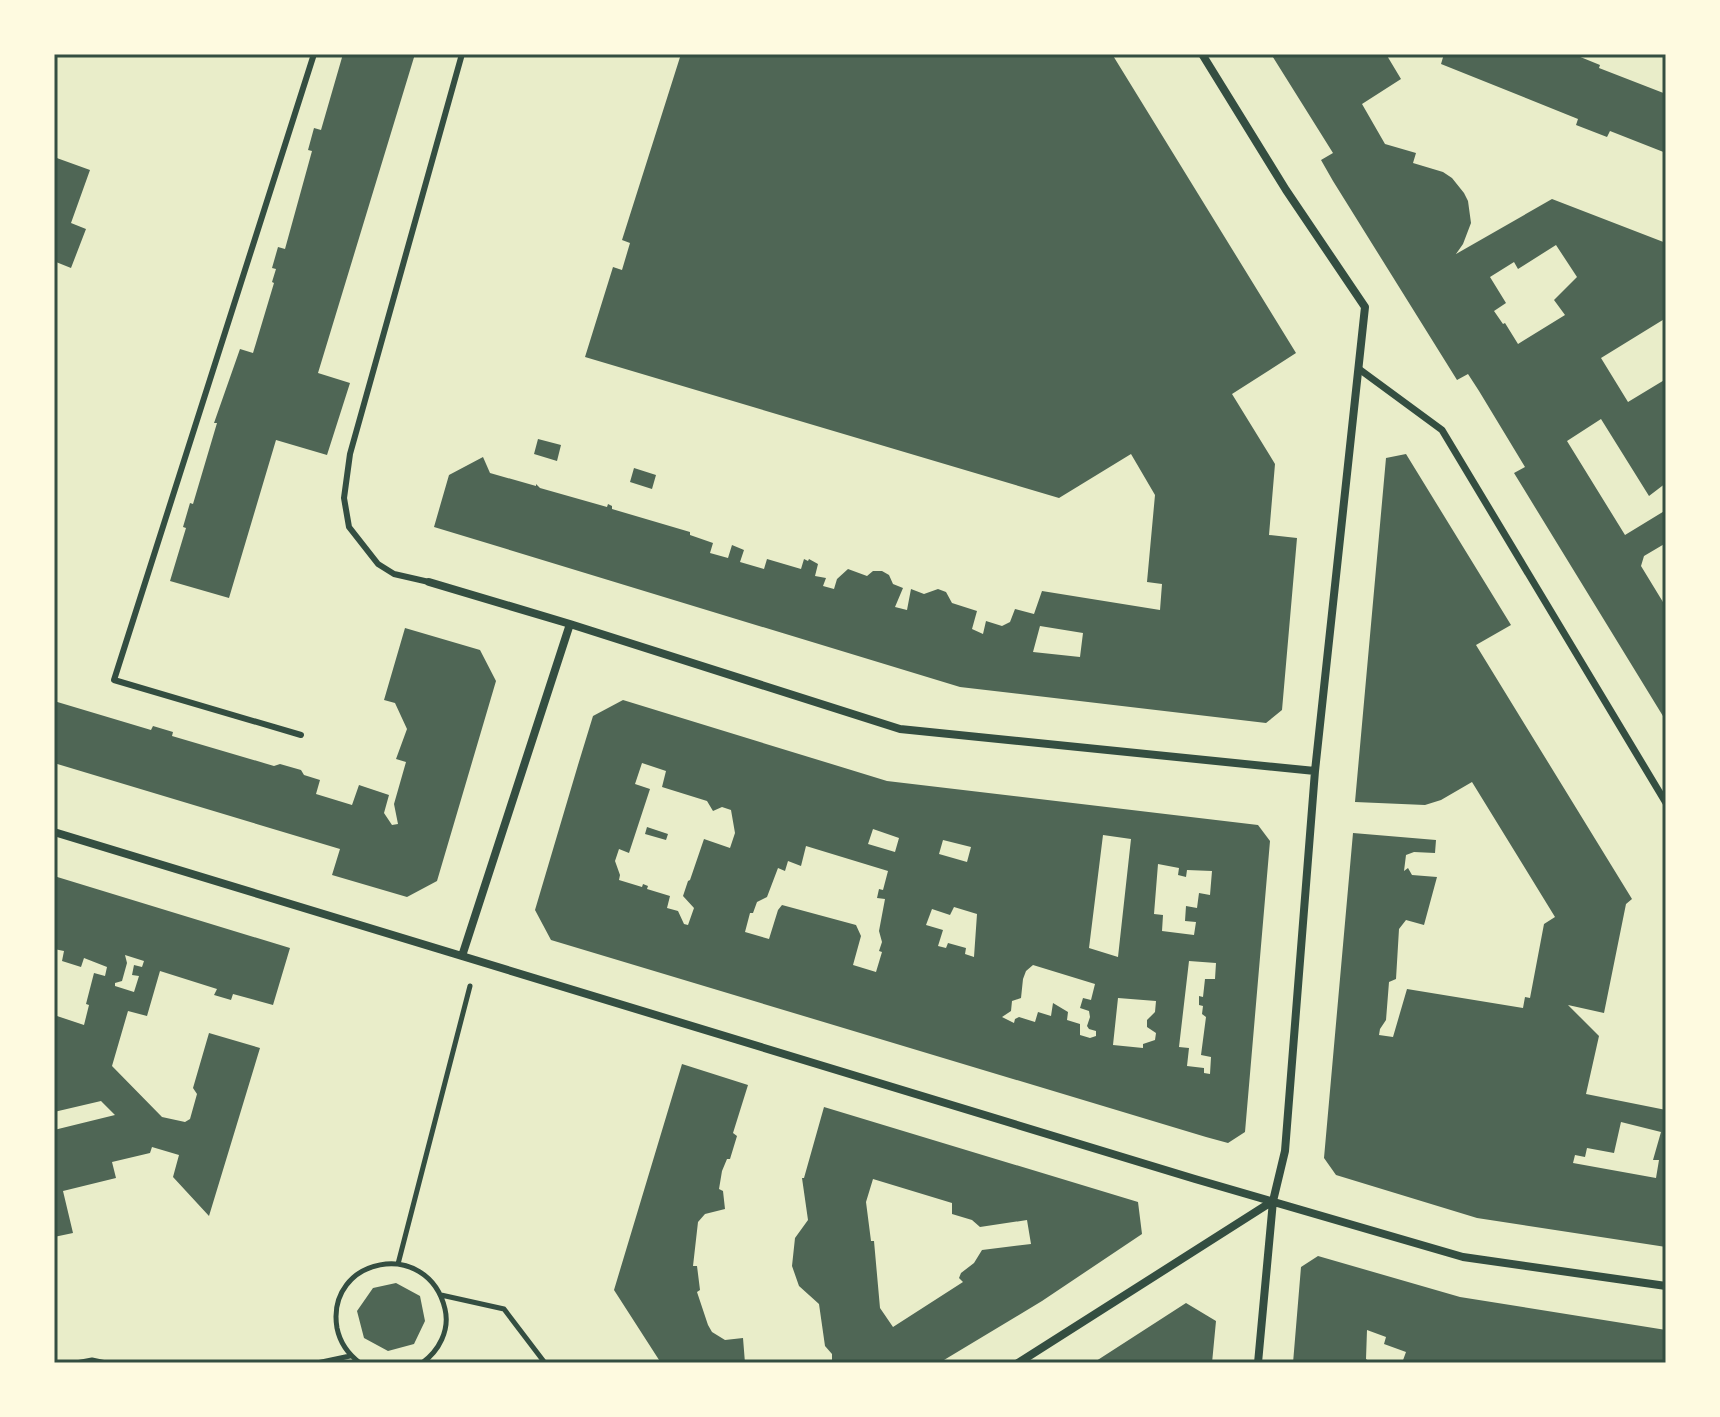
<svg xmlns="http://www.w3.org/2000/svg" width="1720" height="1417" viewBox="0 0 1720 1417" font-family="Ubuntu,sans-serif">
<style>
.building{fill:#4f6655;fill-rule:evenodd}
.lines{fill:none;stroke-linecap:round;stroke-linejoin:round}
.path{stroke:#344e41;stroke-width:5}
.service{stroke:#344e41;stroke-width:6}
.pedestrian{stroke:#344e41;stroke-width:7}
.minor{stroke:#344e41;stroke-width:8}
.neatline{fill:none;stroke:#344e41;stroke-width:3}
</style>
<rect width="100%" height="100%" fill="#e9edc9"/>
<path class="building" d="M343,54H415L318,373L350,383L327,455L276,440L229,598L170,581L186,528L183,527L190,503L193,504L217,423H214L240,349L253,353L274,283L272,282L276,269L272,268L278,247L285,249L312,151L308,150L314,128L321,130Z
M681,54H1112L1296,353L1232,394L1275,464L1269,535L1297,538L1282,710L1266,723L960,687L434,527L449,475L483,457L490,473L536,486V484L540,488L607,507L608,504L612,506V509L690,532V535L713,543L710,553L728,558L732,545L744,550L740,562L764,569L767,559L801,569L804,559L808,561L809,559L818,564L815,576L826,578L823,586L834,589L837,579L848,569L867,576L873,571H882L889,575L893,584L903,588L895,607L907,610L911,589L924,594L938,589L946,592L952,603L977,611L972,629L983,634L986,621L1002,626L1010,622L1015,609L1034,614L1042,591L1160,610L1162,584L1147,582L1155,495L1131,454L1059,498L585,357L613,267L622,270L630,243L622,240ZM1040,626L1083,633L1080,657L1033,652Z
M1271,54H1386L1401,79L1362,104L1385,144L1416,153L1413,163L1443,172L1452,178L1464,193L1468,201L1471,223L1463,244L1456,254L1552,199L1666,243V318L1601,358L1628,402L1666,379V483L1649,496L1601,419L1567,441L1625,535L1666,510V543L1644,556L1641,566L1666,607V721L1514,473L1525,467L1479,391L1468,374L1457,380L1333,181L1321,160L1333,153ZM1556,245L1577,277L1554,300L1565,315L1518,344L1505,323L1503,324L1494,311L1506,303L1490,277L1514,262L1518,269Z
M1444,54H1573L1600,65L1599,68L1666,94V153L1610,131L1607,137L1576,125L1578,119L1441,64Z
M54,157L90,170L71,223L86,229L71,268L56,262L54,268Z
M538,439L561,445L557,461L534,454Z
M1406,454L1511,625L1476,645L1632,899L1626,904L1604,1013L1568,1005L1599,1036L1586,1094L1666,1110V1247L1477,1218L1336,1175L1324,1158L1353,833L1436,840L1435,853L1414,852L1406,855L1404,871L1408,868L1412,875L1437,877L1424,925L1406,920L1399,929L1396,979L1389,982L1386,1020L1380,1029L1379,1035L1393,1037L1407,989L1523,1008L1525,997L1530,998L1544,924L1555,917L1472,782L1441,800L1425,805L1355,802L1386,458ZM1621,1122L1661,1132L1653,1160H1659L1656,1178L1573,1163L1575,1155L1585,1157L1587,1148L1614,1153Z
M634,468L656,475L652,489L630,482Z
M405,628L480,650L496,681L437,881L407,897L332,875L340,849L54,763V701L151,730L153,726L173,732L172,736L274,766L280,764L301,770L304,775L320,780L316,794L352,805L359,785L389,795L384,813L392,825L398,824L394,804L406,762L396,759L407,729L395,703L384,700Z
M623,700L887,781L1258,825L1270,841L1245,1132L1228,1143L1206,1137L551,940L535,910L578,765L593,716ZM642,763L666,771L662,787L707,801L713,811L722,807L731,810L735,833L730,848L704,839L690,880L688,881L683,896L694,908L688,925L684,924L678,911L667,908L670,896L647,889L648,886L643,884L642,887L619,880L620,875L615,861L619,849L629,853L650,789L635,784ZM873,829L899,838L895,852L868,844ZM1103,835L1131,839L1118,957L1089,948ZM943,840L971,847L967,862L939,854ZM806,846L888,871L883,890L879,889L877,898L885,899L879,931L882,942L879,951L882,952L876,972L853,965L861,936L856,925L782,905L778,910L769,939L745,932L750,913H753L757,902L767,897L778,868L785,871L788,861L801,866ZM1158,864L1179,868L1178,875L1186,877L1187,870L1212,871L1210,895L1199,893L1197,908L1186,906L1185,921L1196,922L1194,935L1162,931L1163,915L1154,914ZM954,907L977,914L974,957L965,954L966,948L948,943L946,948L938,946L943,930L926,925L932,909L950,915ZM1189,961L1216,963L1215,979H1205L1203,997L1199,996V1005L1203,1006L1202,1014L1206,1017L1201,1055L1211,1057L1210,1074L1204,1073V1068L1187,1066L1189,1048L1179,1047ZM1033,965L1095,984L1091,1000L1083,998L1080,1008L1089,1011L1090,1017L1087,1026L1089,1029L1096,1031V1036L1090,1038L1080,1035V1024L1067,1020L1068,1012L1053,1003L1051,1016L1038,1012L1035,1022L1019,1017L1015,1019L1014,1023L1002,1017L1011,1011L1012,1001L1021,998L1023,979L1026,971ZM1118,998L1156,1001L1155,1012L1147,1020V1027L1156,1033L1155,1040L1143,1044V1048L1113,1045Z
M647,827L668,834L666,840L645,834Z
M54,876L290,948L273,1005L233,994L231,1000L214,995L217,989L160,971L147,1016L128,1011L112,1066L162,1117L185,1122L190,1119L197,1094L193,1088L209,1033L260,1048L209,1216L173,1177L179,1155L152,1147L150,1153L112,1162L116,1178L63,1191L73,1233L54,1237V1130L115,1115L101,1101L54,1112V1015L84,1025L89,1005L86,1004L94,973L105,976L107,967L84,958L81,967L62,961L64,951L54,949ZM125,955L144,961L142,967L134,965L132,975L139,976L134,992L115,986V983L122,981L127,963Z
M682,1064L748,1085L733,1133L737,1136L730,1159H727L722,1171L719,1189L723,1191L725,1209L705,1214L698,1222L693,1266H697L700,1290L697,1292L708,1325L712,1332L725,1340L743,1338L745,1363H661L614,1290Z
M824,1107L1138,1202L1142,1234L1042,1301L939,1363H832V1354L825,1346L819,1304L799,1286L792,1266L795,1238L808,1220L802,1178H804ZM873,1179L952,1203V1214L972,1220L980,1227L1027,1220L1031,1244L982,1250L974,1263L961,1273L959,1278L963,1282L893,1327L880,1308L874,1241H871L866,1202Z
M1318,1256L1460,1297L1666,1330V1363H1402L1406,1352L1384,1344L1386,1337L1367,1330L1366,1359L1371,1363H1293L1301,1267Z
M396,1283L420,1296L425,1321L414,1344L388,1351L364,1338L357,1311L373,1288Z
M1186,1303L1216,1321L1212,1363H1093Z"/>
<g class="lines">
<path class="path" d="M398,1264L470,986
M441,1295L504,1309L545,1363
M76,1363L92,1360L106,1363
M317,1363L350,1356
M360,1363C348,1354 340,1343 337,1328C325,1257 428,1237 445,1309C450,1330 439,1351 422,1363"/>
<path class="service" d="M429,582L394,574L378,564L349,527L344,498L350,454L462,54
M301,735L114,680L314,54"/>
<path class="pedestrian" d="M1359,369L1442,430L1666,803"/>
<path class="minor" d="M1202,54L1286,190L1365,307L1315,771L1285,1151L1273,1201L1258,1363
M429,582L570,624
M54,832L1195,1179L1463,1257L1666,1286
M462,956L570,624L900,729L1315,771
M1018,1363L1273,1201"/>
</g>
<rect width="1720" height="1417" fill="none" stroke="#fefae0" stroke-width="112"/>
<rect x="56" y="56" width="1608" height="1305" class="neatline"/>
</svg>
